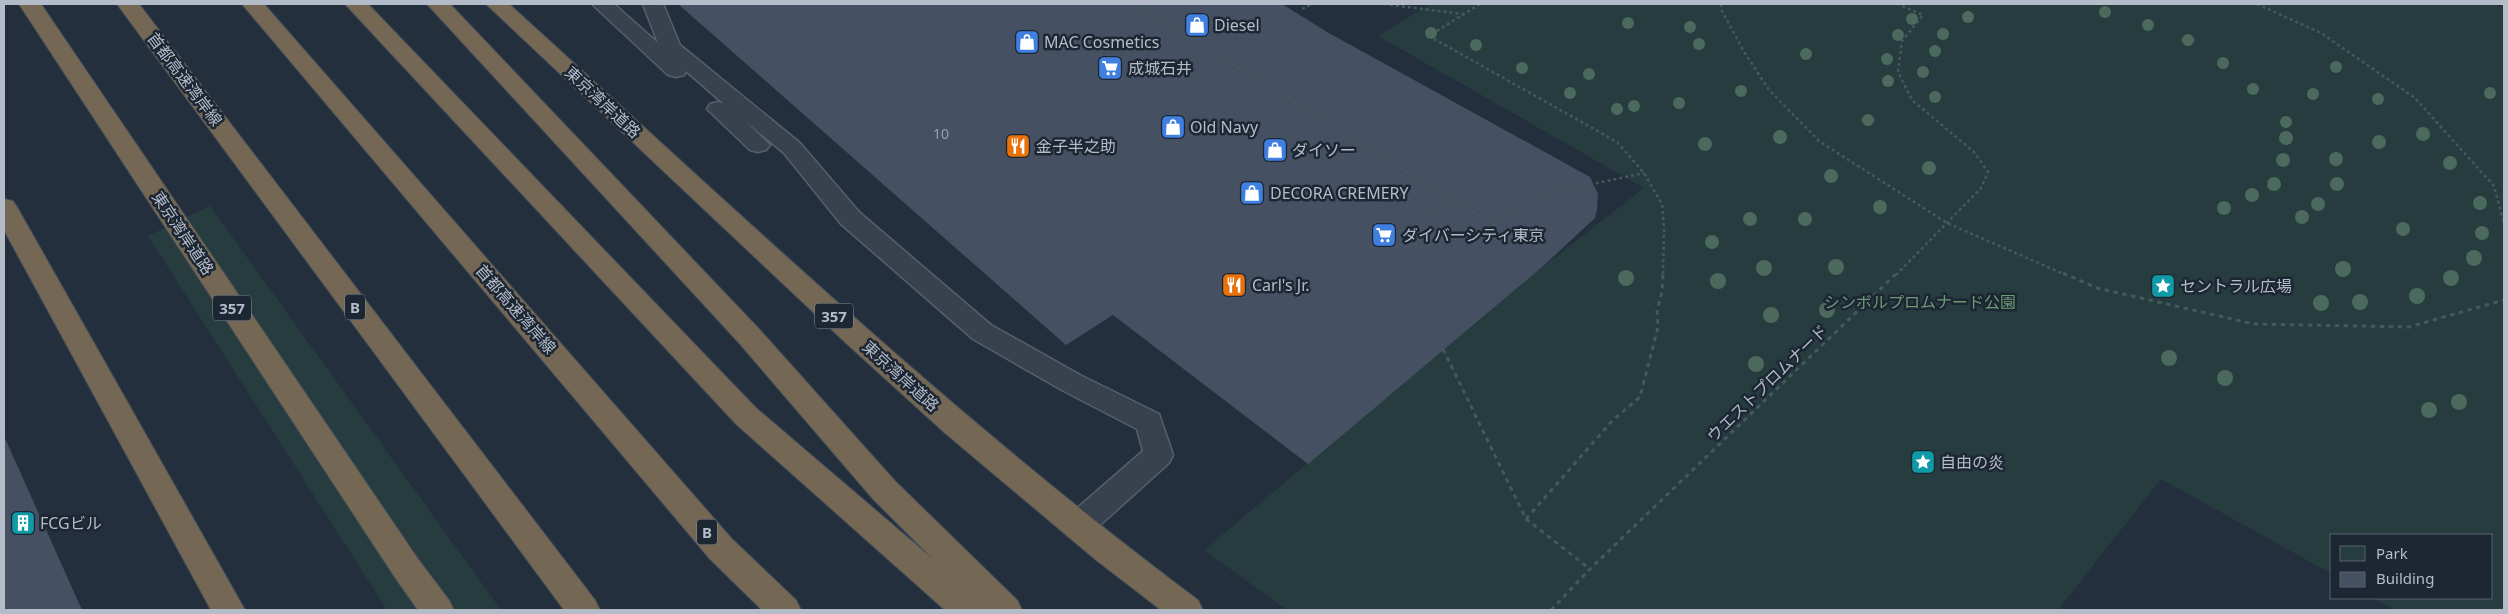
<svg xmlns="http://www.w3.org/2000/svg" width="2508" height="614" viewBox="0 0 2508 614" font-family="'Noto Sans','Noto Sans JP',sans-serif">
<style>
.green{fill:#263c3f}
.building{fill:#455162}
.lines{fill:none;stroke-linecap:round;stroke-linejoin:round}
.lane-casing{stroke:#565f6c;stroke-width:3}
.highway-casing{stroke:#434c59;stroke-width:2}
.path-far1{stroke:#44595c;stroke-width:2.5;stroke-dasharray:3 3;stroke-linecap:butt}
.path{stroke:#44595c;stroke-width:3;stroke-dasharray:4.5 4.5;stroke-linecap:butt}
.lane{fill:#38414e;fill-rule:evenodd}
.highway{fill:#746855;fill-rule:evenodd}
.tree{fill:#4b6a5d}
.labels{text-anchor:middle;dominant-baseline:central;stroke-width:5;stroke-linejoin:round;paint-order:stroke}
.number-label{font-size:14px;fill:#98a1af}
.shield{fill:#1d2633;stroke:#878f9c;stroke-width:1}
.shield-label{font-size:15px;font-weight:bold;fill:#b4bcc9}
.poi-label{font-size:16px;fill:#b4bcc9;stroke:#1d2633;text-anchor:start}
.street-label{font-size:16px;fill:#b4bcc9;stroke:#1d2633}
.park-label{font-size:16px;fill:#6b9a76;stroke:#1d2633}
</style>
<rect width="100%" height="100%" fill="#242f3e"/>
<path class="green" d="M1430,4H2493L2504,8V610H2396L2373,598H2492V535H2332V574L2161,479L2058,610H1287L1204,550L1541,268L1644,188L1378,36Z
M210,206L501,610H387L148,236Z"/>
<path class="building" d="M678,4H1282L1327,32L1590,177L1598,194L1597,209L1595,218L1541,268L1308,464L1113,315L1066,345Z
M4,436L82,610H4Z"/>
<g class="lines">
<defs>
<path id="lane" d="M592,4H614L658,43L643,4H663L680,45L800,143L859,212L991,325L1080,375L1159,414L1173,455L1169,463L1089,535L1078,539L1067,535L1063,526L1067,517L1143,451L1137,429L1060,389L973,339L841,224L784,153L744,120L770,145L766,150L758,152L750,150L707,109L710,104L718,102L724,104L686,71L684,75L676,77L668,75Z"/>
<path id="highway" d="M19,4H41L418,559L449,600L454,610H418L396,579Z
M117,4H139L595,600L600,610H564Z
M242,4H264L732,539L796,600L801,610H762L710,559Z
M345,4H368L756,408L934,560L873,499L740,344L427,4H450L760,330L895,481L1017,600L1022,610H945L736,424Z
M486,4H509C734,208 954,418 1198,600L1203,610H1161L1096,560L945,433L847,344Z
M4,199L13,201L17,207L245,610H211L4,230Z"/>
</defs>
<use href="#lane" class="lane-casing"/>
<use href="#highway" class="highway-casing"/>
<path class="path-far1" d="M1135,4L1494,225L1532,197L1644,173
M1384,4L1463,14
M1480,4L1429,36L1617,142L1644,173L1662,204L1664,228L1663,275
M1721,4V9L1743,50L1769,90L1819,141L1947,223L2066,275
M2257,4L2321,33L2415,98L2494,186L2504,224
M1302,9L1312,4
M1452,200L1402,235L1424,250L1453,229
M1896,275L1981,188L1988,172L1974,152L1912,100L1898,72L1902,41L1923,15L1898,4"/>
<path class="path" d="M2063,273L2097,288L2254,324L2409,327L2504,300
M1443,349L1526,519L1590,569
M1526,519L1613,420L1640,397L1658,327L1657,311L1662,292L1663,273
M1551,610L1590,569L1897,273"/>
<use href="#lane" class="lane"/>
<use href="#highway" class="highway"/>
</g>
<g class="tree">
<circle cx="2105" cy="12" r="6"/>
<circle cx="1968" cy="17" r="6"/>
<circle cx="1912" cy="19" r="6"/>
<circle cx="1628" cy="23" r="6"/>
<circle cx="2148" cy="25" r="6"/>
<circle cx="1690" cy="27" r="6"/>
<circle cx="1431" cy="33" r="6"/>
<circle cx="1943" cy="34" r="6"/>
<circle cx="1898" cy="35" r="6"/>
<circle cx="2188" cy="40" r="6"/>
<circle cx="1699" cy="44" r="6"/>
<circle cx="1476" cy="45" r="6"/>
<circle cx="1935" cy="51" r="6"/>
<circle cx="1806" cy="54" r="6"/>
<circle cx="1887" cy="59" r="6"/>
<circle cx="2223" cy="63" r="6"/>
<circle cx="2336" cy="67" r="6"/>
<circle cx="1522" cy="68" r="6"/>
<circle cx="1923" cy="72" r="6"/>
<circle cx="1589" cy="74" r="6"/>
<circle cx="1888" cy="81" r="6"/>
<circle cx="2253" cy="89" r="6"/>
<circle cx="1741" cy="91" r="6"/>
<circle cx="1570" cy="93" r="6"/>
<circle cx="2490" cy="93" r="6"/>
<circle cx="2313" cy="94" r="6"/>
<circle cx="1935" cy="97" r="6"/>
<circle cx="2378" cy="99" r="6"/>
<circle cx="1679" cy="103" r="6"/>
<circle cx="1634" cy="106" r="6"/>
<circle cx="1617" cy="109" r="6"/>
<circle cx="1868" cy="120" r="6"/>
<circle cx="2286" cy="122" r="6"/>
<circle cx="2423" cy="134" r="7"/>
<circle cx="1780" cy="137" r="7"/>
<circle cx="2286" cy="138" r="7"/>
<circle cx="2379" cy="142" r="7"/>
<circle cx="1705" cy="144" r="7"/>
<circle cx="2336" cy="159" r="7"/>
<circle cx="2283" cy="160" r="7"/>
<circle cx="2450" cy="163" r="7"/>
<circle cx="1929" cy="168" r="7"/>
<circle cx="1831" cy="176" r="7"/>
<circle cx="2274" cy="184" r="7"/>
<circle cx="2337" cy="184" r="7"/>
<circle cx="2252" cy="195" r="7"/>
<circle cx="2480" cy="203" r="7"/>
<circle cx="2318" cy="204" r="7"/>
<circle cx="1880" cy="207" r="7"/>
<circle cx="2224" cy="208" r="7"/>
<circle cx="2302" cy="217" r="7"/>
<circle cx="1750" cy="219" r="7"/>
<circle cx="1805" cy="219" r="7"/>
<circle cx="2403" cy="229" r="7"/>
<circle cx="2482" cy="233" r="7"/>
<circle cx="1712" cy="242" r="7"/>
<circle cx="2474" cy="258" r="8"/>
<circle cx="1836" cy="267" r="8"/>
<circle cx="1764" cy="268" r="8"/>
<circle cx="2343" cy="269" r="8"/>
<circle cx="1626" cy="278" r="8"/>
<circle cx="2451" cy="278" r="8"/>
<circle cx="1718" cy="281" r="8"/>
<circle cx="2417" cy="296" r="8"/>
<circle cx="2360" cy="302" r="8"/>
<circle cx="2321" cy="303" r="8"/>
<circle cx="1827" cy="310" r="8"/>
<circle cx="1771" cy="315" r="8"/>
<circle cx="2169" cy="358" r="8"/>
<circle cx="1756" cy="364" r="8"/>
<circle cx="2225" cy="378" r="8"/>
<circle cx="2459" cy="402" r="8"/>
<circle cx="2429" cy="410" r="8"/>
</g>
<defs>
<symbol id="shop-square" viewBox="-11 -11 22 22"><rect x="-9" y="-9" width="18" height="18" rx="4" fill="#3f7fe0" stroke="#1d2633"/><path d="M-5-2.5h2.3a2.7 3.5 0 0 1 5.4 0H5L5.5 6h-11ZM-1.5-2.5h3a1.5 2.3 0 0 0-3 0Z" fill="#fff"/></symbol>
<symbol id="supermarket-square" viewBox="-11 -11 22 22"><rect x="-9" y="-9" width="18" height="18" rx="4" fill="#3f7fe0" stroke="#1d2633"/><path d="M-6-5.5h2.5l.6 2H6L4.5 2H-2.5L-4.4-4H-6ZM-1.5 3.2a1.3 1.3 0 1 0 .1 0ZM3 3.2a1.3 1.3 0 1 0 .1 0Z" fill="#fff"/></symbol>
<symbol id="restaurant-square" viewBox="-11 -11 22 22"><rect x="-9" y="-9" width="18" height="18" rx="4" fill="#e8710a" stroke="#1d2633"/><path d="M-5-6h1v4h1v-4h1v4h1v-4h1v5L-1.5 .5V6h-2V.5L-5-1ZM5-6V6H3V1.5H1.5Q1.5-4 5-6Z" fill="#fff"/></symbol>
<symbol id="sight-square" viewBox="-11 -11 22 22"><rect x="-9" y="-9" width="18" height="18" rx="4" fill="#0f9aa8" stroke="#1d2633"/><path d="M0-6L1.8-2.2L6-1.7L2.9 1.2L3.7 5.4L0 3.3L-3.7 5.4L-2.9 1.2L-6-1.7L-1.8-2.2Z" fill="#fff"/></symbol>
<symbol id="building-square" viewBox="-11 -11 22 22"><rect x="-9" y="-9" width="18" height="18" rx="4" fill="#0f9aa8" stroke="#1d2633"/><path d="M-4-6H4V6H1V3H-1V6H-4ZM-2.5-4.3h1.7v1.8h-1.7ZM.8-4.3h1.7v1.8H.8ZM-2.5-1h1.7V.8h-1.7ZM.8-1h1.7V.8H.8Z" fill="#fff"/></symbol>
</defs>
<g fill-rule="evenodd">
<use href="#shop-square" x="1183" y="11" width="28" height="28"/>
<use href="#shop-square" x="1013" y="28" width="28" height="28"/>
<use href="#supermarket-square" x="1096" y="54" width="28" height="28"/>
<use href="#shop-square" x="1159" y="113" width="28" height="28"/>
<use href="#restaurant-square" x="1004" y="132" width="28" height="28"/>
<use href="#shop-square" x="1261" y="136" width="28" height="28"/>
<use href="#shop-square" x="1238" y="179" width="28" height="28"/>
<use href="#supermarket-square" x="1370" y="221" width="28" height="28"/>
<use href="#restaurant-square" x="1220" y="271" width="28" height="28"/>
<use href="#sight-square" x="2149" y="272" width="28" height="28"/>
<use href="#sight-square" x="1909" y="448" width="28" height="28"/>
<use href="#building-square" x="9" y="509" width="28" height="28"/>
</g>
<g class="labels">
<g class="number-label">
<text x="941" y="133">10</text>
</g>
<g class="shield">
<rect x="345" y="294.5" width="20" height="25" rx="4"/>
<rect x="213" y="295.5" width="38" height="25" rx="4"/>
<rect x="815" y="303.5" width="38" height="25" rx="4"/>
<rect x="697" y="519.5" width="20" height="25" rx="4"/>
</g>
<g class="shield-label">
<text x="355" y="307">B</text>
<text x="232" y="308">357</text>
<text x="834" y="316">357</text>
<text x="707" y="532">B</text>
</g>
<g class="poi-label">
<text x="1214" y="25">Diesel</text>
<text x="1044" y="42">MAC Cosmetics</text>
<text x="1128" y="68">成城石井</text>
<text x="1190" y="127">Old Navy</text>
<text x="1036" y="146">金子半之助</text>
<text x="1292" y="150">ダイソー</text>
<text x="1270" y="193">DECORA CREMERY</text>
<text x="1402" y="235">ダイバーシティ東京</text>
<text x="1252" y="285">Carl's Jr.</text>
<text x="2180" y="286">セントラル広場</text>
<text x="1940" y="462">自由の炎</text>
<text x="40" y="523">FCGビル</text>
</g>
<g class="street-label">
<text transform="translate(185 79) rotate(53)">首都高速湾岸線</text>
<text transform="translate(603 102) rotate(43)">東京湾岸道路</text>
<text transform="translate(183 233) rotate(56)">東京湾岸道路</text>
<text transform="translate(516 309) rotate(49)">首都高速湾岸線</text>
<text transform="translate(901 376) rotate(42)">東京湾岸道路</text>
<text transform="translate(1767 383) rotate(-44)">ウエストプロムナード</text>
</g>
<g class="park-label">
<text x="1920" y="302">シンボルプロムナード公園</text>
</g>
</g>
<rect width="2508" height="614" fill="none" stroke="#b4bcc9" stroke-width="10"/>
<rect x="2330" y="534" width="162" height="65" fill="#1d2633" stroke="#59626f"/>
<rect x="2340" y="546" width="25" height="15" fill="#263c3f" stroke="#59626f"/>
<text x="2376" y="559" font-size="15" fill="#b4bcc9">Park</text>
<rect x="2340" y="572" width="25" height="15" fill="#455162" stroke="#59626f"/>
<text x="2376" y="584" font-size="15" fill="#b4bcc9">Building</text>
</svg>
